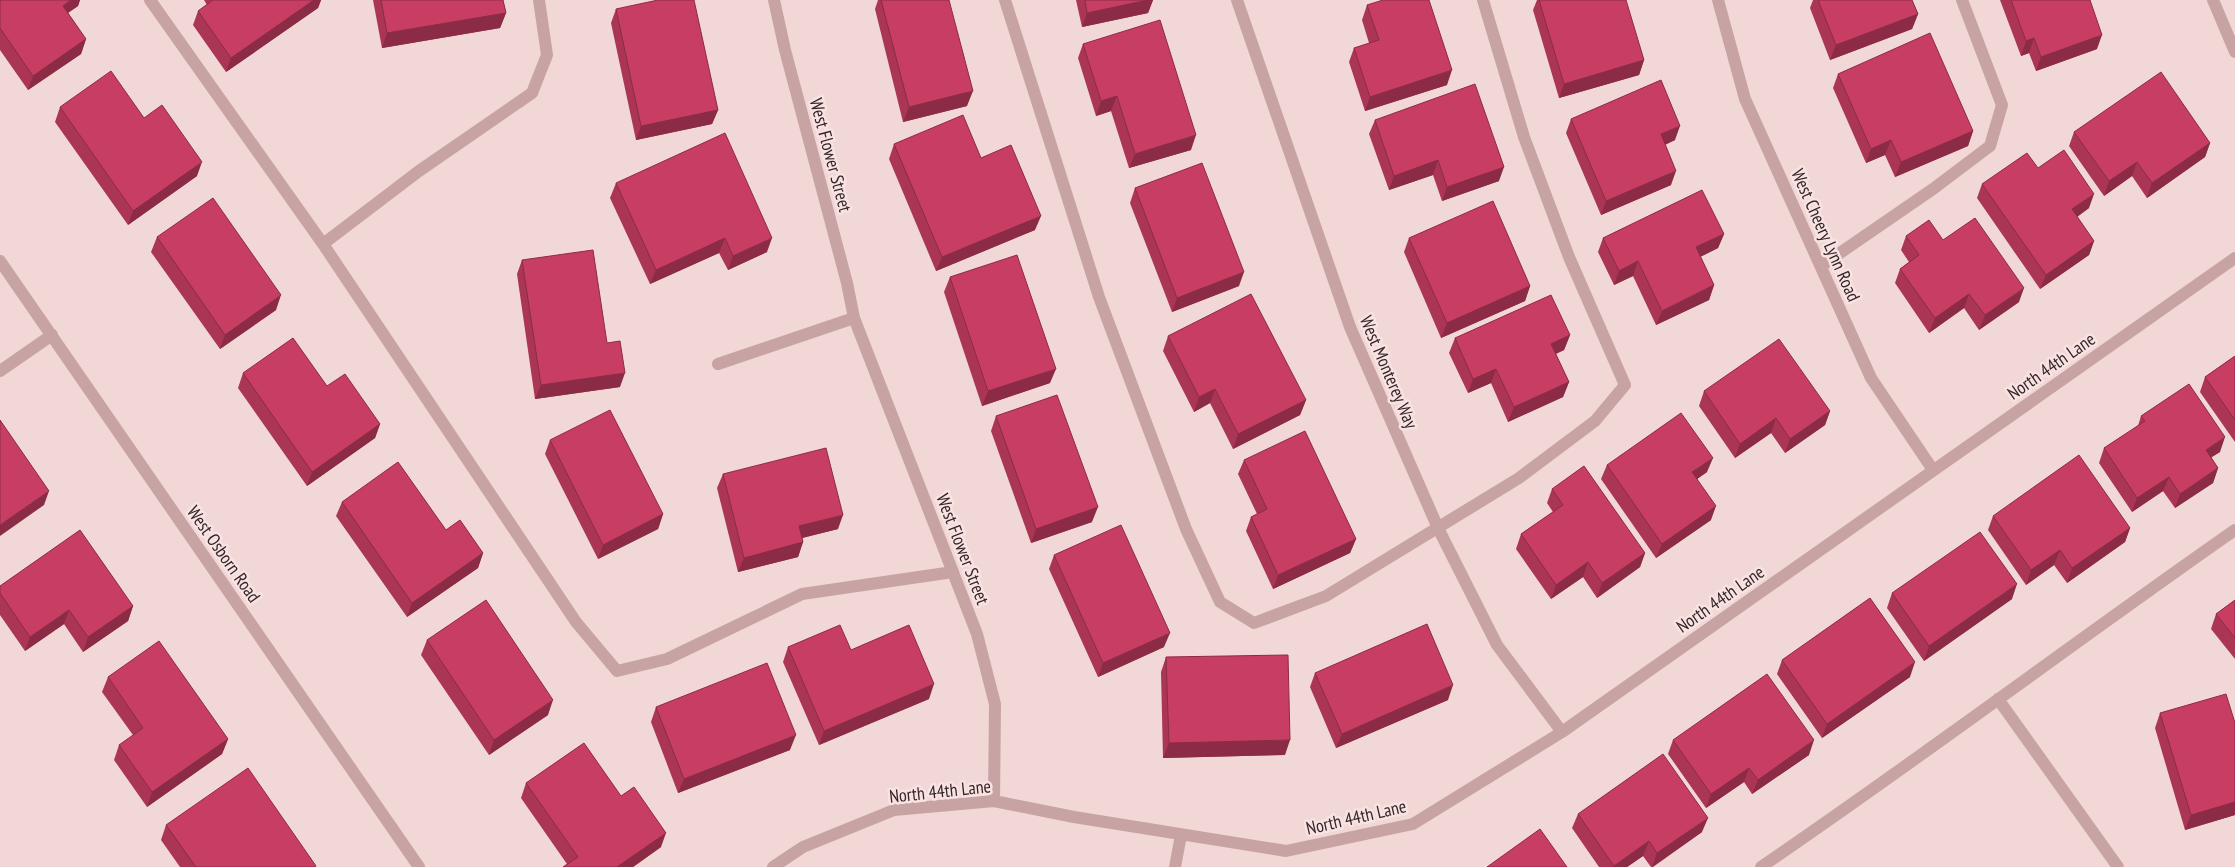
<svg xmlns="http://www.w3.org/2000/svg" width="2235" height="867" viewBox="0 0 2235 867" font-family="'PT Sans Narrow',sans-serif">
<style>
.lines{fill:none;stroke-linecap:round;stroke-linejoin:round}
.service{stroke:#c8a3a4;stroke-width:12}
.minor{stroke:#c8a3a4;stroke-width:12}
.tertiary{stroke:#c8a3a4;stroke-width:12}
.wall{fill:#ab3554}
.shaded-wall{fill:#8b2b45}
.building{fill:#c73e62;stroke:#8b2b45}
.labels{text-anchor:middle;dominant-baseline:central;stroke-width:5;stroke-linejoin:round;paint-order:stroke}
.street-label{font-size:18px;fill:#332527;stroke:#f9e3e2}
</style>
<rect width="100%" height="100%" fill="#f1d7d6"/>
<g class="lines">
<path class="service" d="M150,0L323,244L576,622L617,671L667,659L802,594L953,572
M1005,0L1099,297L1186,529L1220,602L1254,623L1326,596L1519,478L1595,421L1625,385L1569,257L1524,137L1483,0
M323,244L419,171L532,93L547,55L539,0
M1821,266L1933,189L1990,146L2002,105L1962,0
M0,371L52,335
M1998,699L2118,867
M1761,867C1921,758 2076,641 2235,530"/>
<path class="minor" d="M774,0L785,50L847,283L854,318L977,634L995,704L994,801
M1237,0L1350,327L1438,528L1497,645L1562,732
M1718,0L1745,99L1871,378L1933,470
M2213,0L2235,52
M718,364L854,318
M773,867L803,847L894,810L994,801L1074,817L1286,851L1413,824L1562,732L2235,258
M1175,867L1181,835"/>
<path class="tertiary" d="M0,261L419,867"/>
</g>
<path class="wall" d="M0,0H80L78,6L68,13L86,39L81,54L28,90L0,50Z
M204,0H321L318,8L226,72L193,25L198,11L207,5Z
M373,0H503L506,13L500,28L382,48Z
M878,0H949L967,106L903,122L875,9Z
M1076,0H1153L1148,13L1082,27Z
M1537,0H1539L1644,60L1639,75L1559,98L1533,10Z
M1813,0H1912L1918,14L1912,29L1830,60L1810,8Z
M2000,0H2090L2097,49L2036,71L2029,53L2021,56Z
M1367,5L1447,85L1365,111L1349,62L1354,48L1369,43L1362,20Z
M616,9L718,110L712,124L636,140L611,23Z
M1083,44L1191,150L1129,168L1111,111L1096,116L1078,58Z
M1838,74L1973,131L1968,146L1895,177L1885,155L1866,163L1833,88Z
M60,107L144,118L197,176L128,225L55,122Z
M1571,119L1675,140L1665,145L1671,185L1601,215L1566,133Z
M1375,120L1499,181L1442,201L1433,175L1389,190L1369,134Z
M2074,132L2210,143L2205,157L2147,198L2132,176L2104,196L2069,146Z
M894,144L981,158L1035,230L936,271L889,159Z
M2038,168L2089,208L2077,217L2094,241L2089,255L2040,289L1977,198L1982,184Z
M616,183L767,252L728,270L719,253L650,284L610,198Z
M1135,188L1239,286L1172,312L1130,203Z
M1724,234L1718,248L1700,257L1714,285L1709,300L1656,325L1633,276L1614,285L1598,252L1603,238Z
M1906,236L1943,240L2019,302L1979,330L1964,308L1929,333L1895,283L1900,269L1909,262L1901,250Z
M157,237L276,310L220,349L151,252Z
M1409,238L1530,286L1525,301L1441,338L1404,252Z
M522,260L607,343L620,387L535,399L517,274Z
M950,277L1050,383L982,406L944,292Z
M1570,335L1564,350L1556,354L1569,382L1563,397L1508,422L1491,383L1468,393L1449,353L1455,338Z
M1168,336L1306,400L1300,415L1233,449L1210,403L1194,412L1163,351Z
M2235,356V442L2200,392L2205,377Z
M243,373L327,386L380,424L375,438L307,486L238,388Z
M1704,391L1830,411L1825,425L1785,453L1771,433L1735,458L1699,406Z
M996,416L1092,522L1031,543L991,431Z
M2141,416L2220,452L2211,457L2218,468L2213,483L2175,508L2163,491L2132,512L2099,463L2104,448L2138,426Z
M550,440L663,514L658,529L598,559L545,454Z
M1244,460L1356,539L1350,553L1273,589L1246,531L1251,517L1257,514L1238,474Z
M1607,465L1707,472L1697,479L1711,520L1656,558L1601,479Z
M723,474L838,529L802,538L803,542L798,557L738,572L717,488Z
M1552,489L1645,553L1640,567L1597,598L1583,577L1551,599L1516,549L1521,534L1553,512L1547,503Z
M342,502L446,530L483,553L478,568L407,617L336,516Z
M1993,516L2130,528L2125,542L2067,583L2054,565L2026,585L1988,530Z
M1054,555L1164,647L1098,677L1049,569Z
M0,586L133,606L128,621L83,652L64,624L25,651L0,615Z
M1892,593L2012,599L1924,661L1887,608Z
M2235,600V659L2211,629L2216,614Z
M427,640L548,715L489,755L421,655Z
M788,647L851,650L929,699L819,745L783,662Z
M1166,657L1285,755L1163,758L1161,672Z
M1782,660L1910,677L1822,738L1777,674Z
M1315,673L1448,700L1336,748L1310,687Z
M108,677L228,739L222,754L147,807L114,760L119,745L133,735L102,692Z
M656,707L790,750L678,793L651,722Z
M2160,713L2235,723V815L2185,830L2155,728Z
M1673,740L1809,755L1752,794L1744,782L1706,808L1668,754Z
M526,783L621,796L661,847L633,867H563L567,864L521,798Z
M1578,814L1702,832L1653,867H1651L1643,856L1627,867H1599L1572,828Z
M166,825L316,867H180L161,840Z"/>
<path class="shaded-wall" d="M71,0H80L78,6L57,20L63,6Z
M314,0H321L318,8L226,72L231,58Z
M1148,0H1153L1148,13L1082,27L1087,13Z
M506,13L500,28L382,48L387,33Z
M1918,14L1912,29L1830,60L1836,45Z
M2102,35L2097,49L2036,71L2041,57Z
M2034,38L2029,53L2021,56L2026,41Z
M86,39L81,54L28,90L33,76Z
M1644,60L1639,75L1559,98L1564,84Z
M1452,70L1447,85L1365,111L1370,97Z
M973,91L967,106L903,122L909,107Z
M1117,96L1111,111L1096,116L1101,101Z
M718,110L712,124L636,140L641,126Z
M1680,126L1675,140L1655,149L1661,134Z
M1973,131L1968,146L1895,177L1901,162Z
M1196,135L1191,150L1129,168L1135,154Z
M1891,140L1885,155L1866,163L1871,149Z
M2210,143L2205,157L2147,198L2152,183Z
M1438,160L1433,175L1389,190L1394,176Z
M202,162L197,176L128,225L133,211Z
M2137,162L2132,176L2104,196L2109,181Z
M1504,167L1499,181L1442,201L1447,187Z
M1676,171L1671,185L1601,215L1606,201Z
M2094,194L2089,208L2067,224L2072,209Z
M1041,216L1035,230L936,271L942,257Z
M1724,234L1718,248L1690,262L1696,247Z
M725,238L719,253L650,284L656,270Z
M772,238L767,252L728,270L733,256Z
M2094,241L2089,255L2040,289L2046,275Z
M1638,261L1633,276L1614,285L1619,271Z
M1244,272L1239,286L1172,312L1177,298Z
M1714,285L1709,300L1656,325L1662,311Z
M1530,286L1525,301L1441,338L1447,323Z
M2024,288L2019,302L1979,330L1985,315Z
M1969,294L1964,308L1929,333L1935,318Z
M281,295L276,310L220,349L225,335Z
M1570,335L1564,350L1546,358L1551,344Z
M1056,369L1050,383L982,406L988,391Z
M1496,369L1491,383L1468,393L1473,379Z
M625,373L620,387L535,399L541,385Z
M1569,382L1563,397L1508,422L1514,407Z
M1215,389L1210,403L1194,412L1199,397Z
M1306,400L1300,415L1233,449L1238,434Z
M1830,411L1825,425L1785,453L1790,439Z
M1776,418L1771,433L1735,458L1740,444Z
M380,424L375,438L307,486L312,472Z
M2225,437L2220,452L2201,464L2206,450Z
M1713,458L1707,472L1687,486L1692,472Z
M2218,468L2213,483L2175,508L2180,494Z
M2169,477L2163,491L2132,512L2137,498Z
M49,491L44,505L0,536V525Z
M1716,506L1711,520L1656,558L1662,544Z
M1098,507L1092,522L1031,543L1036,529Z
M663,514L658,529L598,559L603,545Z
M843,515L838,529L794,540L799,526Z
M2130,528L2125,542L2067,583L2072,568Z
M1356,539L1350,553L1273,589L1278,575Z
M803,542L798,557L738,572L744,558Z
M2060,550L2054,565L2026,585L2031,570Z
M483,553L478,568L407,617L412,603Z
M1645,553L1640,567L1597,598L1602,583Z
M1588,562L1583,577L1551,599L1556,585Z
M2017,584L2012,599L1924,661L1929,646Z
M133,606L128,621L83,652L88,637Z
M69,610L64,624L25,651L30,637Z
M1170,633L1164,647L1098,677L1103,663Z
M1915,662L1910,677L1822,738L1827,724Z
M934,684L929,699L819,745L824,731Z
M1453,685L1448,700L1336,748L1342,734Z
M553,700L548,715L489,755L494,740Z
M796,735L790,750L678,793L684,779Z
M228,739L222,754L147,807L152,792Z
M1290,740L1285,755L1163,758L1169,743Z
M1814,740L1809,755L1752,794L1758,780Z
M1749,768L1744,782L1706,808L1711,794Z
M2235,802V815L2185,830L2191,815Z
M1708,818L1702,832L1652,867L1657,853Z
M666,833L661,847L633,867H617Z
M1649,841L1643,856L1627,867H1613L1614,866Z"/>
<path class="building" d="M0,0H71L63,6L86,39L33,76L0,28Z
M213,0H314L231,58L198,11Z
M381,0H503L506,13L387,33Z
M658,0H694L718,110L641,126L616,9Z
M881,0H949L973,91L909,107Z
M1085,0H1148L1087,13Z
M1383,0H1429L1452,70L1370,97L1354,48L1379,40L1367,5Z
M1539,0H1626L1644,60L1564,84Z
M1818,0H1912L1918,14L1836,45Z
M2011,0H2090L2102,35L2041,57L2034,38L2026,41Z
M1160,20L1196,135L1135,154L1117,96L1101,101L1083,44Z
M1930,33L1973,131L1901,162L1891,140L1871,149L1838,74Z
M111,71L144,118L162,105L202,162L133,211L60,107Z
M2161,72L2210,143L2152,183L2137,162L2109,181L2074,132Z
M1661,80L1680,126L1661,134L1676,171L1606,201L1571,119Z
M1475,84L1504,167L1447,187L1438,160L1394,176L1375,120Z
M963,115L981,158L1011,145L1041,216L942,257L894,144Z
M725,133L772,238L733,256L725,238L656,270L616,183Z
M2064,150L2094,194L2072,209L2094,241L2046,275L1982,184L2027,153L2038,168Z
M1202,163L1244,272L1177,298L1135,188Z
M1702,190L1724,234L1696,247L1714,285L1662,311L1638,261L1619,271L1603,238Z
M213,198L281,295L225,335L157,237Z
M1493,201L1530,286L1447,323L1409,238Z
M1975,218L2024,288L1985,315L1969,294L1935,318L1900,269L1919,255L1906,236L1929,220L1943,240Z
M593,250L607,343L620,341L625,373L541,385L522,260Z
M1017,255L1056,369L988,391L950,277Z
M1251,294L1306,400L1238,434L1215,389L1199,397L1168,336Z
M1551,295L1570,335L1551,344L1569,382L1514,407L1496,369L1473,379L1455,338Z
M293,338L327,386L345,374L380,424L312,472L243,373Z
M1779,339L1830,411L1790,439L1776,418L1740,444L1704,391Z
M2235,356V420L2205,377Z
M2189,384L2225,437L2206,450L2218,468L2180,494L2169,477L2137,498L2104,448L2145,421L2141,416Z
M1057,395L1098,507L1036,529L996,416Z
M610,410L663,514L603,545L550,440Z
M1681,413L1713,458L1692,472L1716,506L1662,544L1607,465Z
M0,420L49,491L0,525Z
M1305,431L1356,539L1278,575L1251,517L1267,509L1244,460Z
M826,448L843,515L799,526L803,542L744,558L723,474Z
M2079,455L2130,528L2072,568L2060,550L2031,570L1993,516Z
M398,462L446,530L460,520L483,553L412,603L342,502Z
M1584,466L1645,553L1602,583L1588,562L1556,585L1521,534L1563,505L1552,489Z
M1121,525L1170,633L1103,663L1054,555Z
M80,530L133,606L88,637L69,610L30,637L0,593V586Z
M1980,532L2017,584L1929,646L1892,593Z
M1870,598L1915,662L1827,724L1782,660Z
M486,600L553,700L494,740L427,640Z
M2235,600V638L2216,614Z
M1427,624L1453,685L1342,734L1315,673Z
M840,625L851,650L909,625L934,684L824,731L788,647Z
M159,641L228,739L152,792L119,745L143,728L108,677Z
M1288,655L1290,740L1169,743L1166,657Z
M767,663L796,735L684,779L656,707Z
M1767,674L1814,740L1758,780L1749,768L1711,794L1673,740Z
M2226,694L2235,723V802L2191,815L2160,713Z
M584,743L621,796L634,787L666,833L617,867H563L578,857L526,783Z
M1663,754L1708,818L1657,853L1649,841L1614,866L1578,814Z
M248,768L316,866L314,867H196L166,825Z
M1540,829L1567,867H1487Z"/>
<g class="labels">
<g class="street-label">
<text transform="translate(831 155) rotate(75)">West Flower Street</text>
<text transform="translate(1826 235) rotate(66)">West Cheery Lynn Road</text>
<text transform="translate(2051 366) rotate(-35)">North 44th Lane</text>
<text transform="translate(1389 372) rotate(67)">West Monterey Way</text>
<text transform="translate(963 549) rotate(69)">West Flower Street</text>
<text transform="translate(224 554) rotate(55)">West Osborn Road</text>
<text transform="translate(1720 599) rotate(-35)">North 44th Lane</text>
<text transform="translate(940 791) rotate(-6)">North 44th Lane</text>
<text transform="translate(1356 817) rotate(-13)">North 44th Lane</text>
</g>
</g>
</svg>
